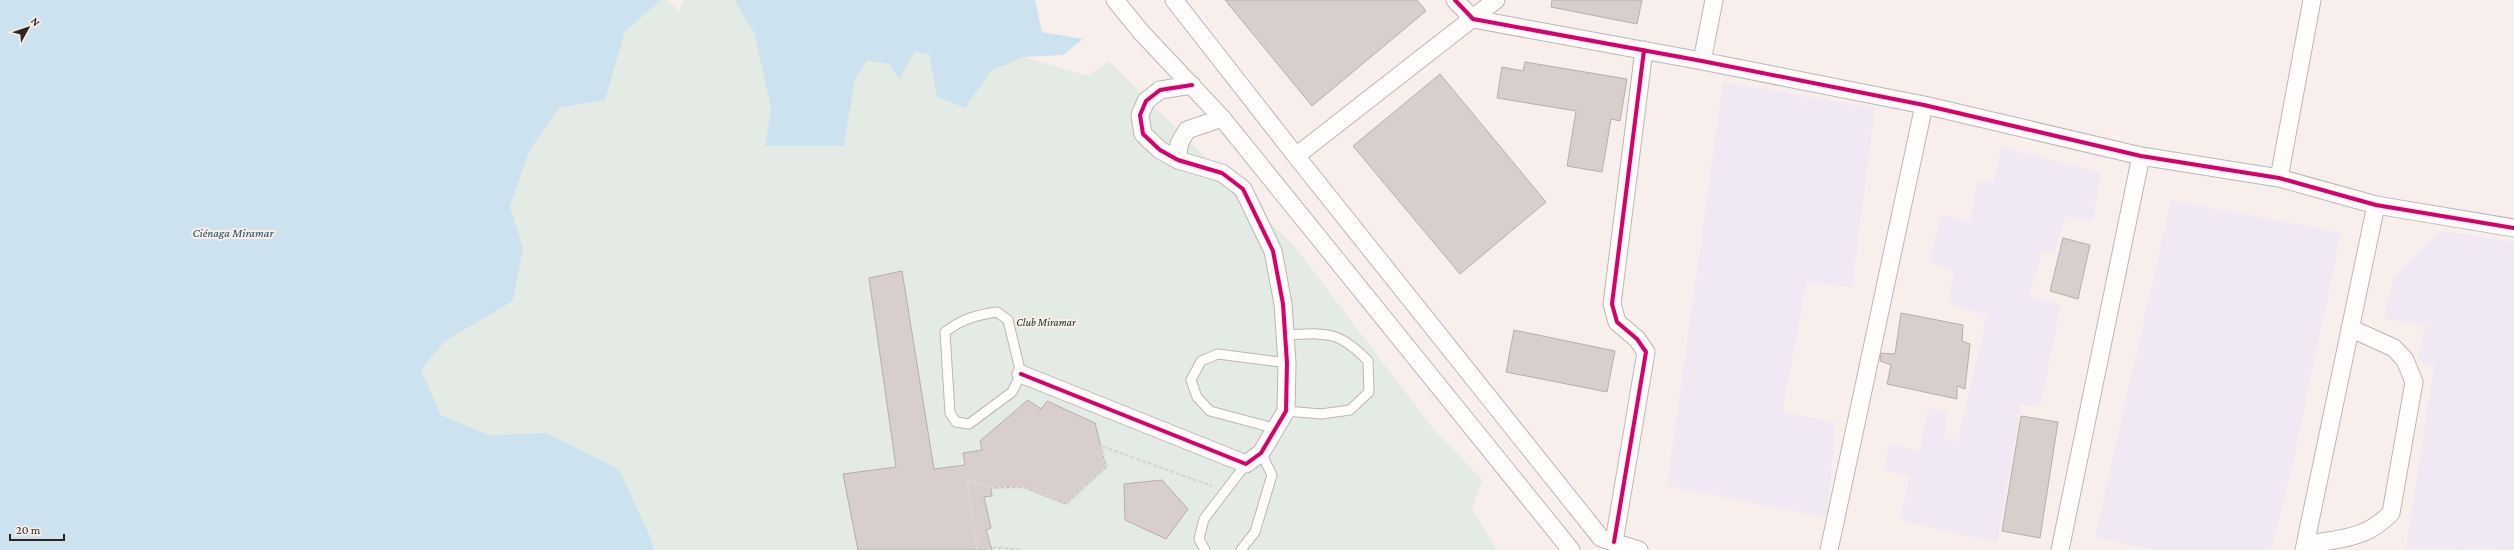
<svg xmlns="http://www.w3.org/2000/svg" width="2514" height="550" viewBox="0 0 2514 550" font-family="'Crimson Pro',serif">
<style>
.commercial{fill:#f0e8f3}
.green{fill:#e3ebe4}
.water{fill:#cde2ef}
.building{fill:#d8cfcd;stroke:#b7aeac}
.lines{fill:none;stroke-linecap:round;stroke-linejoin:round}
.lane-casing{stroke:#beb6b3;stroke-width:11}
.street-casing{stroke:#beb6b3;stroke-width:19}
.path{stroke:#d9d6d5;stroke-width:2.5;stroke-dasharray:4 2;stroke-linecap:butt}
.lane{stroke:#fefdfc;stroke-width:9}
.street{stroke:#fefdfc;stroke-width:17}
.cycleway-casing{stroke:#fdede7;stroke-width:6}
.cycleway{stroke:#d6006c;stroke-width:4}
.labels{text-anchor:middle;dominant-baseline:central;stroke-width:4;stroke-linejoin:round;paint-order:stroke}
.park-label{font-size:11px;font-style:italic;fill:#063827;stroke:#fdede7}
.water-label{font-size:12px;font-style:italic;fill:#144e6b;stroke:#fdede7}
</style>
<rect width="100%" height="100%" fill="#f8efec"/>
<path class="commercial" d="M1723,82L1875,108L1852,287L1807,281L1782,412L1836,423L1827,518L1667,486Z
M2001,147L2101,173L2093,221L2065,216L2054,253L2042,251L2029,297L2061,304L2040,406L2021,404L1997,543L1900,520L1909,476L1884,469L1889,444L1920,451L1928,407L1947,412L1944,438L1958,441L1987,315L1948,304L1954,271L1929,261L1941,215L1970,222L1978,179L1994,183Z
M2171,200L2341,233L2290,476L2271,550H2154L2095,537Z
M2439,231L2514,242V550L2406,549L2434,366L2418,360L2425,326L2383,318L2395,277Z"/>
<path class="green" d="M661,0H668L679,11L683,0H734L754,33L771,108L765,145H844L855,79L867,61L889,64L915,52L929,55L937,97L965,107L991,71L1024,57L1088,76L1109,61L1295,247L1431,426L1482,480L1472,509L1497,550H654L650,536L619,469L547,433L489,435L441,415L420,370L444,342L513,301L523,249L510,206L530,150L559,108L605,100L625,32Z"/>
<path class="water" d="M0,0H661L625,32L605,100L559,108L530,150L510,206L523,249L513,301L444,342L421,370L441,415L489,435L547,433L619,469L650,536L654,550H0Z
M734,0H1035L1042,32L1083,39L1063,55L1024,57L991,71L965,108L937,97L929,55L915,52L899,79L889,64L867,61L855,79L844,146H765L771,108L754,33Z"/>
<path class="building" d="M1225,0H1417L1426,11L1312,106Z
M1552,0H1642L1637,24L1551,7Z
M1525,62L1627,79L1620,121L1611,119L1602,172L1567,166L1576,111L1497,98L1502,67L1523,71Z
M1440,74L1546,202L1460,274L1353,146Z
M2063,238L2090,245L2078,299L2050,291Z
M902,271L934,469L965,465L963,453L982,450L980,441L1028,400L1041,409L1047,401L1095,423L1106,467L1066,504L1023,487L991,488L992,496L984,497L991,528L986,530L992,550H858L843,474L896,467L869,278Z
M1901,313L1963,325L1962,341L1970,344L1965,389L1957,386V399L1887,384L1891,365L1880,361L1881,353L1895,354Z
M1514,330L1615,351L1607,392L1506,372Z
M2021,416L2058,422L2040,538L2002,531Z
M1162,480L1188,509L1166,539L1125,520L1124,484Z"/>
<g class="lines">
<defs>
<path id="lane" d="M997,312L1008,320L1021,374L1012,392L969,424L956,422L950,413L945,332C962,319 976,315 997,312Z
M1286,335C1327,333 1338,330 1368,361L1369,392L1350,410L1321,414L1286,411
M1277,429L1210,411L1197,397L1191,380L1201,361L1218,354L1287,363
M1205,550L1199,539L1204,519L1246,464
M1241,550L1255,532L1272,475L1261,453"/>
<path id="street" d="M1115,0L1141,32L1222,118L1571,550
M1174,0L1296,156L1601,538L1639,550
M1455,0L1473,19L1702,61L1924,105L2141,156L2279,178L2376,205L2514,228
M1702,61L1714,0
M1296,156L1496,0
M1178,160L1179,144L1187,130L1222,118
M2279,178L2312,0
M1021,374L1246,464L1261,453L1286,411L1287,363L1283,304L1273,251L1243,189L1222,173L1178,160L1160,150L1143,134L1140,115L1146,101L1160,90L1192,85
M1614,542L1646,352L1637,339L1617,322L1612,304L1644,50
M2305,545C2340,538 2365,540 2391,513L2414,382L2405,360L2394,348L2350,328
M1829,550L1924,105
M2060,550L2141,156
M2304,550L2376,205"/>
</defs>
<use href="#lane" class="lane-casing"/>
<use href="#street" class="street-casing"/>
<path class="path" d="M977,550L967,480L991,488L1023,487L1066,504L1106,467L1101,446L1212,486
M987,550L996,547L1023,550"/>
<use href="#lane" class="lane"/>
<use href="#street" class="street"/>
<defs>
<path id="cycleway" d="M1455,0L1473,19L1702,61L1924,105L2141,156L2279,178L2376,205L2514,228
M1021,374L1246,464L1261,453L1286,411L1287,363L1283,304L1273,251L1243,189L1222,173L1178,160L1160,150L1143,134L1140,115L1146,101L1160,90L1192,85
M1614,542L1646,352L1637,339L1617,322L1612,304L1644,50"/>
</defs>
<use href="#cycleway" class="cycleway-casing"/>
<use href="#cycleway" class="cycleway"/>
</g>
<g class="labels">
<g class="park-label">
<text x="1046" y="322">Club Miramar</text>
</g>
<g class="water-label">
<text x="233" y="233">Ciénaga Miramar</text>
</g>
</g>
<g transform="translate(28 28) rotate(50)" stroke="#fdede7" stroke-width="3" paint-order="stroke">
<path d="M0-3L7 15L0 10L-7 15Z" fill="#2e2420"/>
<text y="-6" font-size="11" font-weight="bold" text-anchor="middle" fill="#2e2420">N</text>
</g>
<path d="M10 534v6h54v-6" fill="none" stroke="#2e2420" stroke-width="2"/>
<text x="16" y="534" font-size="12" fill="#2e2420" stroke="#fdede7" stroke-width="3" paint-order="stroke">20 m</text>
</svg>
